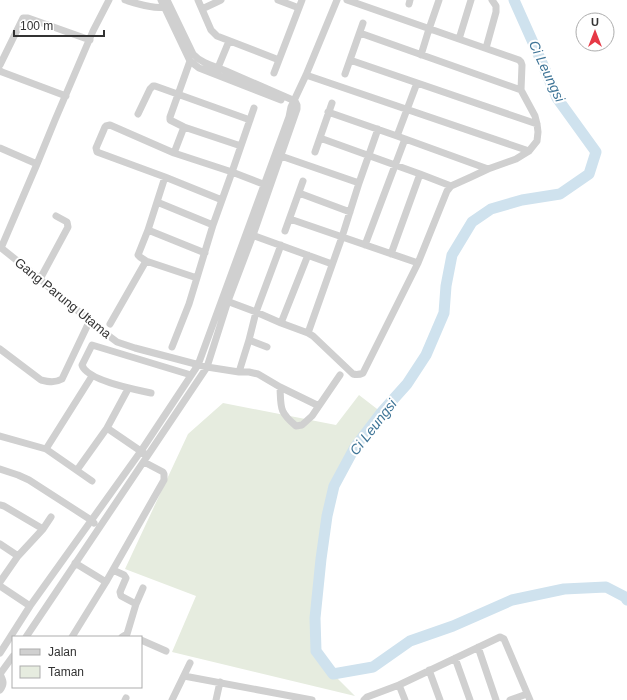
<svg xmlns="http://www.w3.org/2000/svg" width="627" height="700" viewBox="0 0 627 700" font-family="Arial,sans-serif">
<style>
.green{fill:#e6ecdf}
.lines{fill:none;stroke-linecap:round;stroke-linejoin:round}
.river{stroke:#cfe2ee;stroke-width:11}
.street{stroke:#d0d0d0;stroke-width:7}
.labels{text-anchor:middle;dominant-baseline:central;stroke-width:4;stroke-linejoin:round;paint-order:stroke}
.street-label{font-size:13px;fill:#333;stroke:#fff}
.water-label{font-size:14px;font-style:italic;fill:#3f7597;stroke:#fff}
</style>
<rect width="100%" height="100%" fill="#fff"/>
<path class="green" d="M359,395L381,412L355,447L334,486L326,526L318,581L315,618L316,651L333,674L355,696L172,652L196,596L125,569L188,434L223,403L336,425Z"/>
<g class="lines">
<path class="river" d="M514,0L543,65L557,98L596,152L589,174L560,194L522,200L491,209L472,222L452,255L446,286L444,313L426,355L407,384L381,413L355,447L334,486L327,516L321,559L315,618L316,651L333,674L373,667L410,641L453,626L512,600L564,589L606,587L625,597L627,600"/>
<path class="street" d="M125,0C135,3 159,11 167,6
M161,0L190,61L199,68L281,100
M198,0L211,30L217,36L279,60
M278,0L299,8
M409,4L410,0
M202,9L221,0
M360,33L521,90
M459,39L471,0
M486,48L496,12V6L492,0
M421,55L429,29L439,0
M350,60L537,124
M190,61L170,117V120L184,127L241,146
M0,65L23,18H28L90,40
M217,70L229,41
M0,71L2,72L66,96
M274,73L302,0
M345,74L363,23
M306,75L529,151
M328,112L397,136L488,169
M138,114L150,89L153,86H155L250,120
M397,136L417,83
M320,138L420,174L451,186
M0,148L37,164
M315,152L332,103
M174,153L184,127
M281,156L359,183
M165,177L148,230L138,255L140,257L146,261L197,278
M299,193L350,212
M222,200L165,177L97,152L96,148L105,127L106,126L110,125L174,153L232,172L268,186
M157,202L213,225
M290,219L418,263
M148,230L205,253
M285,231L303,181
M249,234L332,264
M365,245L405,139
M0,247L40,279L51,289L77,310L105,333L117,342L135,348L207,367L239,372H249L258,374L280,387C281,408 279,412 296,426L302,425L312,416L340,375
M1,248L37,164L55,120L93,31L109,0
M391,254L420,174
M40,279L68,227L67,222L56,216
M224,300L256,312L281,323L308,333L313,336L353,374C357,375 359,375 363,373L418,263L447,191L451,186L471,177L488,169L516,159L529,151L537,141L538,132L537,124L535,116L521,90L522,65L521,62L519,60L347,0
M281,323L308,255
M110,324L146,261
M308,333L342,237L359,183L378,129
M249,340L267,347
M172,347L189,304L213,225L232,172L254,108
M0,349L41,380C49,382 55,383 62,379L90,320
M239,372L249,340L256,312L281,245
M280,387L319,406
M151,393C136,390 86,380 82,365L92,345L191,375
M107,428L145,454
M0,436L46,449L92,481
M46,449L92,376
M0,469L18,475L29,480L91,520L94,523
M77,470L107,428L128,389
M0,505L4,506L43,529
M0,544L18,556
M75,563L106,582
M113,570L124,575L126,578L120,592L121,596L136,604L127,634L122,637
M0,582L18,556L43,529L51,517
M0,586L30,606
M136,604L143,588
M26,637L207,367L228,301L253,235L297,109V105L295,101C272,91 249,81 226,71C214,66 202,64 193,54L167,0
M72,637L106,582L164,480V474L163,472L144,462
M141,640L166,651
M478,647L496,700
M0,653L30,606L141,451L198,365L289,117L291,107L306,75L337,0
M455,658L470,700
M429,670L440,700
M0,674L13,656
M0,674C3,680 5,684 0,690
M184,676L312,700
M399,685L405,700
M125,700L126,698
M172,700L190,663
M216,700L220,682
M364,700L367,697L399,685L500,637L504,639L530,700
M510,700L527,694"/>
</g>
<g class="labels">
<g class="street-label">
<text transform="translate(63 298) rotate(39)">Gang Parung Utama</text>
</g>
<g class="water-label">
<text transform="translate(547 71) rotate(65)">Ci Leungsi</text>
<text transform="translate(373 427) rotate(-52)">Ci Leungsi</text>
</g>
</g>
<rect x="12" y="636" width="130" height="52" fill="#ffffff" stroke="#adadad"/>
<rect x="20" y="649" width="20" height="6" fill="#d0d0d0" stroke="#adadad"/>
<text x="48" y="656" font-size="12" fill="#333333">Jalan</text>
<rect x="20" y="666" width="20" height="12" fill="#e6ecdf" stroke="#adadad"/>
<text x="48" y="676" font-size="12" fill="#333333">Taman</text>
<g transform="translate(595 32)"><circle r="19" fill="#ffffff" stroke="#adadad"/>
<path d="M0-3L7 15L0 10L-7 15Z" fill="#e63946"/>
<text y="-6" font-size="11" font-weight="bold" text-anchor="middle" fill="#333333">U</text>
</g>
<path d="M14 30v6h90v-6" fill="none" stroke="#333333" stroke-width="2"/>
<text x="20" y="30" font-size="12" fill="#333333" stroke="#ffffff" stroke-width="3" paint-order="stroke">100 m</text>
</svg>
